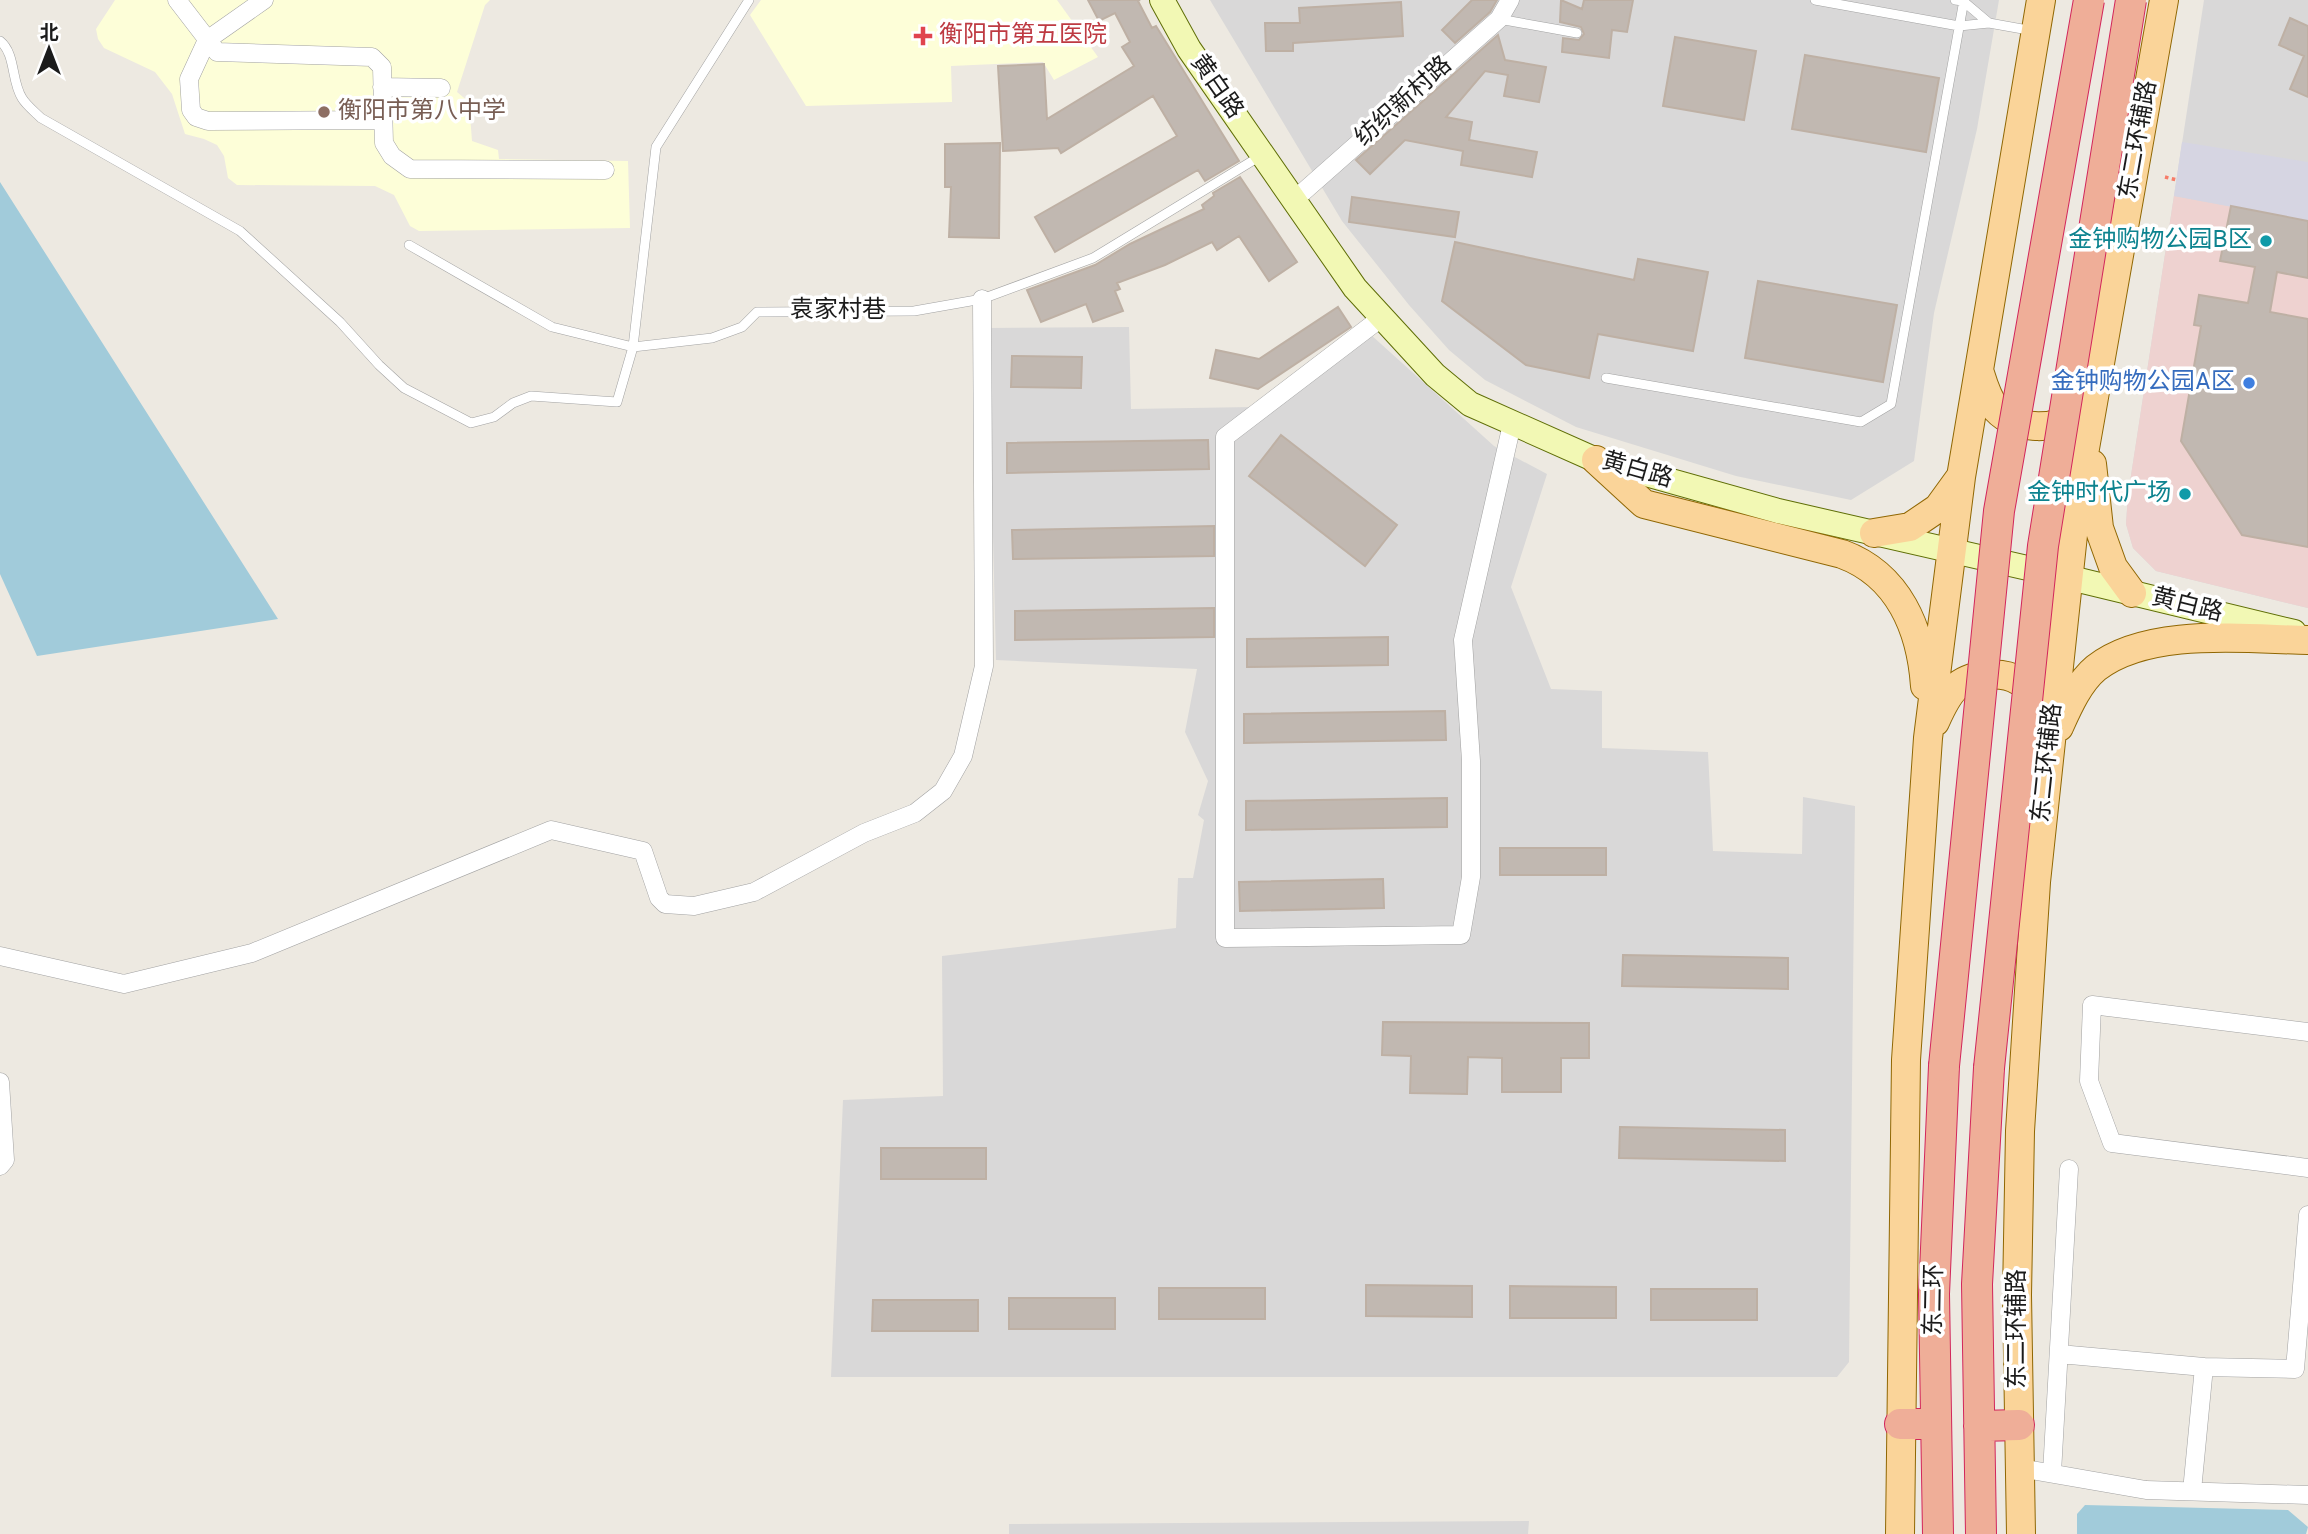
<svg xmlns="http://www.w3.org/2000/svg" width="2308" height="1534" viewBox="0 0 2308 1534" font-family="Overpass,'Noto Sans SC',sans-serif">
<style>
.residential{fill:#d9d8d8}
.commercial{fill:#eed2d0}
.education{fill:#fdfed8}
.plaza{fill:#d6d5e2}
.water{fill:#a1cbda}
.building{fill:#c1b8b1;stroke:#beb0a4;stroke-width:2}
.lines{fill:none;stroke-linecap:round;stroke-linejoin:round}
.service-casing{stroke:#a2a2a2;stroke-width:10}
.minor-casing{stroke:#a2a2a2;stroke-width:19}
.secondary-casing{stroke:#5f6e06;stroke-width:26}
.primary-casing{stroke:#906703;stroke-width:30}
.trunk-casing{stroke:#d2265b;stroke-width:32}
.path{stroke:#f77c68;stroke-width:3.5;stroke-dasharray:3.5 3.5;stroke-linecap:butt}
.service{stroke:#fff;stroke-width:9}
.minor{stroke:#fff;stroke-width:18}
.secondary{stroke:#f2f8b4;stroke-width:24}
.primary{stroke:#fad499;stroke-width:28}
.trunk{stroke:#efae98;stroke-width:30}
.trunk-bridge-casing{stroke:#d2265b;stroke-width:32;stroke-linecap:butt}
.trunk-bridge{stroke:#efae98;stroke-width:30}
.health-dot{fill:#e0444e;stroke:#fff;stroke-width:2.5}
.education-dot{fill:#8d6e63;stroke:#fff;stroke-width:2.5}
.culture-dot{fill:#0f9aa8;stroke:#fff;stroke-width:2.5}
.shop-dot{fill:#3f7fe0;stroke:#fff;stroke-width:2.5}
.labels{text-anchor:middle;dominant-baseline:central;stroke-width:7;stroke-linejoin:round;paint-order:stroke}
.health-label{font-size:24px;fill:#be3a42;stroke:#fff;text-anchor:start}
.street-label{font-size:24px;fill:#1b1b1b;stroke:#fff}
.education-label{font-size:24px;fill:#785e54;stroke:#fff;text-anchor:start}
.culture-label{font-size:24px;fill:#0d838f;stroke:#fff;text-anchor:end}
.shop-label{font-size:24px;fill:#366cbe;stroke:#fff;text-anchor:end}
</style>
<rect width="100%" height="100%" fill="#ede9e1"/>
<path class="residential" d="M1210,0H1999L1977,129L1934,313L1914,461L1851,500L1736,476L1576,427L1485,380L1449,350L1409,305L1342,221Z
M2204,0H2308V608L2156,571L2133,548L2126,524L2128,495Z
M1360,325L1494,446L1547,474L1511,587L1551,689L1602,691V748L1708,752L1713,851L1802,854L1803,797L1855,806L1849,1362L1837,1377H831L843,1100L943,1096L942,956L1176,928L1178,878H1193L1204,820L1198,815L1208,781L1185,732L1197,669L996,660L988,328L1129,327L1131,409L1252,407Z
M1529,1521L1528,1534H1009V1524Z"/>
<path class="commercial" d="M2174,196L2308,221V608L2156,571L2133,548L2126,524L2128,495Z"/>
<path class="education" d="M115,0H490L485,5L457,92L469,102L472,141L498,150L499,159L628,161L630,228L419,231L410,226L394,195L375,186L237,185L228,178L224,156L217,145L204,139L185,134L172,94L155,72L104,48L98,39L96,29Z
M761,0H1057L1098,57L1054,80L1043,62L951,66L952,102L806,106L750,15Z"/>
<path class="plaza" d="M2182,142L2308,162V221L2174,196Z"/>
<path class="water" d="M0,182L278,619L37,656L0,574Z
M2085,1505L2288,1510L2308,1527L2306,1534H2077V1514Z"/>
<path class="building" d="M1088,0H1140L1138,1L1152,28L1156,26L1239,161L1205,181L1198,170L1055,252L1035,217L1177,136L1153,96L1061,153L1058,148L1003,151L998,66L1044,64L1047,119L1134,66L1122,47L1130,42L1115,13L1099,21Z
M1472,0H1497L1490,12L1455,43L1442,30Z
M1561,0L1582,9L1584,0H1633L1627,32L1612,30L1609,58L1562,52L1563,38L1579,40L1584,34L1581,27L1560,22Z
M1401,2L1403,36L1293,43V51H1266L1265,23H1300L1299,8Z
M2290,18L2308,26V97L2290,89L2304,56L2279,45Z
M1498,35L1505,60L1546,67L1539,102L1504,96L1508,75L1485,71L1446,117L1472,122L1469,140L1537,152L1532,177L1461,165L1463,151L1405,140L1370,174L1356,160Z
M1675,37L1756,51L1744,120L1663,106Z
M1805,55L1939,78L1926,152L1792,129Z
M1000,143L999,238L949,237L951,187H945V144Z
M1240,177L1297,262L1269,281L1239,236L1217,250L1212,242L1165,265L1117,283L1120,289L1115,291L1123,311L1093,322L1086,304L1041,322L1027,290L1095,265L1130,244L1204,209L1202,205L1214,196L1213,193Z
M1352,197L1459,212L1455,237L1349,222Z
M2231,206L2308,221V278L2277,272L2270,312L2308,319V547L2242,535L2181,441L2201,326L2194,325L2199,295L2248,303L2255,267L2220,261Z
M1455,242L1634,280L1638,259L1708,272L1693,351L1598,334L1589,378L1526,365L1442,301Z
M1758,281L1897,305L1883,382L1745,358Z
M1338,307L1351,327L1258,389L1210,378L1216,350L1259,359Z
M1012,356L1082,357L1081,388L1011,387Z
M1281,435L1397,525L1365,566L1249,476Z
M1208,440L1209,469L1007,473V443Z
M1214,526V556L1013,559L1012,530Z
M1214,608V637L1015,640V611Z
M1388,637V665L1247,667V639Z
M1445,711L1446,740L1244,743V714Z
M1447,798V827L1246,830V801Z
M1500,848H1606V875H1500Z
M1383,879L1384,908L1240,911L1239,882Z
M1623,955L1788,958V989L1622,986Z
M1383,1022L1589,1023V1058H1561V1092H1502V1058L1468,1057L1467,1094L1410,1093L1411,1056L1382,1055Z
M1620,1127L1785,1130V1161L1619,1158Z
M881,1148H986V1179H881Z
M1366,1285L1472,1286V1317L1366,1316Z
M1510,1286L1616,1287V1318H1510Z
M1159,1288H1265V1319H1159Z
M1651,1289H1757V1320H1651Z
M1009,1298H1115V1329H1009Z
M873,1300H978V1331H872Z"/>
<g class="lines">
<defs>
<path id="service" d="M1815,0L1959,26L1989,23L2034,31
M1955,0L1963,1L1989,23
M1499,19L1577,33
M0,41C16,54 11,81 22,98C26,105 35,112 41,118L240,231L340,322L379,365L404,388L471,423L494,417L513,403L531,396L617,402L633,347L656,147L749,0
M409,245L552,327L633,347L712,338L742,327L757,312L914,311L982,299L1093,258L1262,155
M1606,378L1861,422L1891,404L1964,0"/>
<path id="minor" d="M177,0L217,52L372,57L382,67L384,143L392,156L410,169L605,170
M264,0L207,40L189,79L191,110L196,117L208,121L382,120
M382,87L441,88
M1294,200L1499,19L1510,0
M1381,318L1225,437V938L1461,935L1471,877V761L1463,640L1512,424
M0,956L124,984L252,953L551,830L643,851L659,898L665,904L694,906L754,892L864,833L915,813L943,791L963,756L984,666L982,299
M2308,1032L2092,1005L2089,1081L2112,1143L2308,1168
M0,1082L5,1160L0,1166
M2059,1354L2204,1367
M2020,1468L2146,1490L2308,1495
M2052,1473L2069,1169
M2192,1491L2204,1367L2295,1369L2308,1215"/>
<path id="secondary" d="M1162,0L1189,49L1355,288L1435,375L1470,404L1596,460L1778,511L2058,575L2294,632"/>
<path id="primary" d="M1979,370C1983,383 1987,398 1996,409C2017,432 2059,431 2081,411
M1596,460L1644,504L1842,554C1899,575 1921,629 1925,686
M2092,464L2099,528L2113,567L2132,593
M1874,533L1910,527L1938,508L1959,479
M1935,722C1940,711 1946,697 1955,688C1969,674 2001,670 2019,681C2028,686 2035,696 2041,706
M2059,727C2068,707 2079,682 2096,668C2149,627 2245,639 2308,640
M1900,1534L1906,1060L1928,738L1961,477L2041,0
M2021,1534L2017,1295L2020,1131L2036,882L2078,488L2164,0"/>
<path id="trunk" d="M1900,1424H1936
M1979,1426L2019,1425
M1938,1534L1934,1294L1944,1066
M1981,1534L1977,1284L1989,1068"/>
</defs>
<use href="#service" class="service-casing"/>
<use href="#minor" class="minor-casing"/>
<use href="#secondary" class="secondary-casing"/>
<use href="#primary" class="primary-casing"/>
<use href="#trunk" class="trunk-casing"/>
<path class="path" d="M2165,177L2177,180"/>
<use href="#service" class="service"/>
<use href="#minor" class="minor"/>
<use href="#secondary" class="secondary"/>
<use href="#primary" class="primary"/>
<use href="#trunk" class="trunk"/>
<defs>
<path id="trunk-bridge" d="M1944,1066L1999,511L2089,0
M1989,1068L2043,546L2131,0"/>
</defs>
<use href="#trunk-bridge" class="trunk-bridge-casing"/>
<use href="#trunk-bridge" class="trunk-bridge"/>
</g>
<path class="health-dot" d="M919.5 25.5h7v7h7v7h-7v7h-7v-7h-7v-7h7z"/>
<circle class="education-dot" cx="324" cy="112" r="7"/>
<g class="culture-dot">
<circle cx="2266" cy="241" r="7"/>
<circle cx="2185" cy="494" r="7"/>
</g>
<circle class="shop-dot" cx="2249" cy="383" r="7"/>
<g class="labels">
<g class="health-label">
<text x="939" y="36">衡阳市第五医院</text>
</g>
<g class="street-label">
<text transform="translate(1216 87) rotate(55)">黄白路</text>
<text transform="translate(1404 102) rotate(-42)">纺织新村路</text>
<text transform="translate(2139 140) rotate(-80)">东二环辅路</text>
<text x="838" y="311">袁家村巷</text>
<text transform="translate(1637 471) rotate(16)">黄白路</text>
<text transform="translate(2187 606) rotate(14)">黄白路</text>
<text transform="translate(2048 763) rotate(-84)">东二环辅路</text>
<text transform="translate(1935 1300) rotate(-89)">东二环</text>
<text transform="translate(2018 1329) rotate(-90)">东二环辅路</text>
</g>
<g class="education-label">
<text x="338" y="112">衡阳市第八中学</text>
</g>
<g class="culture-label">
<text x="2252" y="241">金钟购物公园B区</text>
<text x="2171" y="494">金钟时代广场</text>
</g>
<g class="shop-label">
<text x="2235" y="383">金钟购物公园A区</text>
</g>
</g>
<g transform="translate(49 49)" stroke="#ffffff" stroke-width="5" paint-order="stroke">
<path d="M0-5L12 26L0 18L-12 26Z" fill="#1b1b1b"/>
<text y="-10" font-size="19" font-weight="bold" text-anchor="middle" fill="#1b1b1b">北</text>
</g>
</svg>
